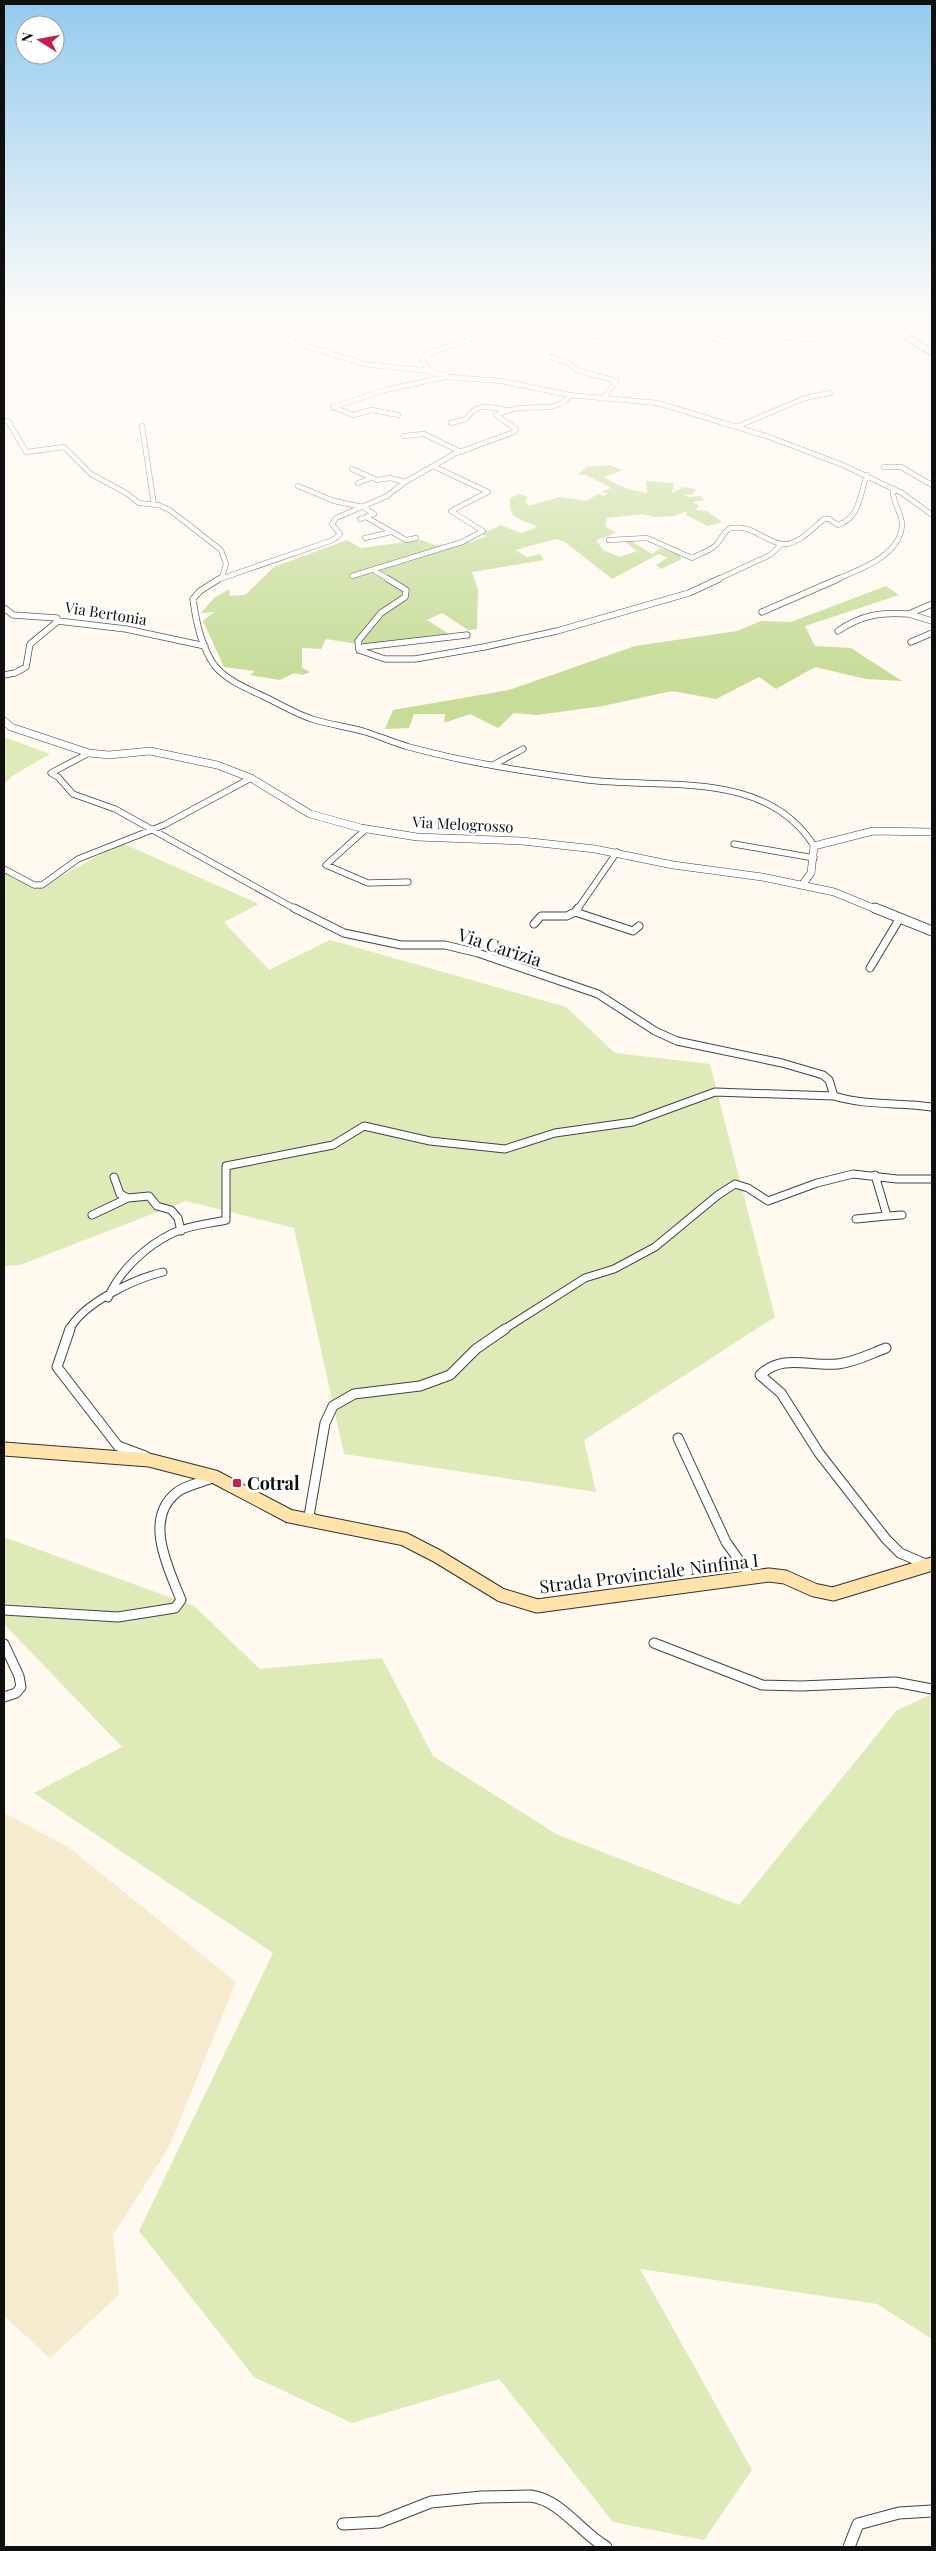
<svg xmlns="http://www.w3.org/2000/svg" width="936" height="2551" viewBox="0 0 936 2551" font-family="'Playfair Display',serif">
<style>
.farmland{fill:#f6eacf}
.green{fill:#deebb8}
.forest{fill:#c6dc97}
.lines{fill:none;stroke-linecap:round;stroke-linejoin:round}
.minor-far4-casing{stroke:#424242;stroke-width:5.5}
.minor-far3-casing{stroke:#424242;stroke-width:7}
.minor-far2-casing{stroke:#424242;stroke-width:9}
.minor-far1-casing{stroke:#424242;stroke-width:11}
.minor-casing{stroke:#424242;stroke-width:13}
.tertiary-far1-casing{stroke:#424242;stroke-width:8}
.tertiary-casing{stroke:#424242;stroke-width:11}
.secondary-far1-casing{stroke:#313131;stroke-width:8}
.secondary-casing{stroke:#313131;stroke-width:15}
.minor-far4{stroke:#fff;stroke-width:4.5}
.minor-far3{stroke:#fff;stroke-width:5.5}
.minor-far2{stroke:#fff;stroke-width:7}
.minor-far1{stroke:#fff;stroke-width:9}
.minor{stroke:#fff;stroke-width:11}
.tertiary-far1{stroke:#fff;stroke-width:7}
.tertiary{stroke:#fff;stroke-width:9}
.secondary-far1{stroke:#ffe3ab;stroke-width:6}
.secondary{stroke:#ffe3ab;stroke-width:13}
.poi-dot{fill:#c4224e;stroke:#fff;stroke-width:2}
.labels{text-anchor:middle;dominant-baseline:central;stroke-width:5;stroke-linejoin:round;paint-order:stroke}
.far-street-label{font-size:15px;fill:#0f0f0f;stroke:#fff}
.street-label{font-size:18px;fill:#0f0f0f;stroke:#fff}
.poi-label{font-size:18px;font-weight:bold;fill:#0f0f0f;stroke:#fff;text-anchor:start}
</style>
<rect width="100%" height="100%" fill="#fff9f0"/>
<path class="farmland" d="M4,1813L68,1847L236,1982L169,2147L113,2235L119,2295L50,2358L4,2316Z"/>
<path class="green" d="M4,737L50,754L12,776L4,785Z
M122,843L259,904L224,922L269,970L330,940L566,1007L615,1053L710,1064L775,1317L584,1440L596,1492L344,1454L294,1228L186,1201L20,1265L4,1266V870L37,889Z
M4,1537L194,1606L260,1669L382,1658L433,1756L556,1834L739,1905L897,1710L932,1694V2339L877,2304L640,2269L752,2470L704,2540L613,2522L499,2379L352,2423L254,2377L139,2231L273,1953L34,1793L122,1747L4,1624Z"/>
<path class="forest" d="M610,465L623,470L604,477C618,486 632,491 647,493L646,481L674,483L672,493L684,487L696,489L693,494L683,495L688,497L701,496L704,500L693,502L699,506L695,510L707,511L722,522L708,526L686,515L687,511L674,516L655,517L643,514L607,518L605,526L616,533L596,540L603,550L620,557L637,551L625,542L631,541L652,554L660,548L680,555L682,559L661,569L656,565L667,558L659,554L612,579L565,542L556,539L515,550L527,557L540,554L544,560L472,572L478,589L477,629L468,630L442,613L427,620L449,634L363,645L326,639L321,649L302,648V668L310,672L303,675L294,673L280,680L250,675L255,671L224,667L203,621L214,612L201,613L214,598L229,589L230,596L245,595L274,567L347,540L361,548L421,540L435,545L471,542L486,536L483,534C488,529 494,530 500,525L521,533L537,527C521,517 508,522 510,498L519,494L528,497L525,501L528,506L560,497L586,501L598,494L604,496L608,493L601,492L611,488L586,475H577L587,467Z
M886,586L899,595L805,626L815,646L851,648L902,681L866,679L815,667L776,689L759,677L716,699L672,691L603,706L537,715L514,713L498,728L470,714L444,723L445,714H414L409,728L385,729L393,710L509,690L635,646L737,631L761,621L791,622Z"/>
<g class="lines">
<defs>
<path id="minor-far4" d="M212,321L293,342L364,364L430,371L449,377L501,381L570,395L658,403L769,437L843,465L902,493L932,515
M534,321L556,324L581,321
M703,321V329L698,333L737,345
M725,321L727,324
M580,322C584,337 591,336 605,337L613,346
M605,337L608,335L632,337
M768,337L810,339L842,332L877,339
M572,339L588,336
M283,340L291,332L287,321
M551,357L568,363L577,370L616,381L603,399
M430,371L422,360L425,355L521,321
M398,415L372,410L353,415L333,407L385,390L445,377
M4,421H8L26,452L64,447L91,474L126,493L139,503L159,505L171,511L221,550L226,564L222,577
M451,423L466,419C477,402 488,407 506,410
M142,426L154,505
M736,427L805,398L830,393
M404,436L424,434L461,452
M884,467H901L932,485
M352,469L377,480L390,478L405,482
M358,483L371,478
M298,486L334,501L363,507L374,514L360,519
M366,517L406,540L416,538
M365,538L391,532
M609,540L647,538L692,558C699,554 710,551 716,545C721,540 724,530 731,528C752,524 763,541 782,544C797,546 813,528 824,519H829L838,525C861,517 859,495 867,475
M376,568L375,571L390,580
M352,576L462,542L483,531L451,511L488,492L433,466
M217,580L333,540L340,534L332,524L336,518L387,496L405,482L454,454L514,432L516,429L496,415C503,412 511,409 519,408C537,406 559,412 570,395
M716,580L770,555L782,544
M835,580C858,570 899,557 902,526C903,514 891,501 893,489"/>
<path id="minor-far3" d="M219,579L200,591L193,599C196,622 201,647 215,666C226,680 248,689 263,696C280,704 297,715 315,720C332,725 349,727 366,732C381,737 395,743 409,747C468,763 528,772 588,780C664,789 766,769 814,846
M932,604L909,614L932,621
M4,608L13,615L57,618L58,621L126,629L205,646
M762,612L838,579
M838,631C861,615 881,612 909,614
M467,635L363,647L359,650L385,659H415L484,647L557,631L689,593L719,579
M911,642L932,633
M359,650L358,641L381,613L405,597L406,590L388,579
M4,675L15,673L26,667L30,644L58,621
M89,753L51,773L58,777L73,794L115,809L297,910
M493,765L523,749
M366,829L326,865L368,883L408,882
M734,844L814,858
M4,869L34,885H42L78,859L164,825L251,778
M577,910L617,852"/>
<path id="minor-far2" d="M294,908L344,933L401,945H445L478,953L598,994L655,1031L677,1041L782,1063L823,1075L829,1080L834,1096C867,1106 898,1102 932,1107
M578,908L575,912L633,931L639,926
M534,924L541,916H567L575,912
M870,968L900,918
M114,1177L120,1194L128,1198
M92,1215L128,1198L149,1196L157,1206L171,1210L178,1218L181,1231
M887,1216L902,1215
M856,1219L887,1216L875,1175
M108,1298C119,1271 147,1245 173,1233C189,1225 209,1224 226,1220V1166L333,1145L364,1126L430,1141L505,1149L555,1133L633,1122L715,1092L834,1096
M69,1330C83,1303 134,1279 163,1272
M503,1330L585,1278L614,1269L655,1247L718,1195L735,1184L748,1188L768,1201L817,1183L853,1174L897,1179H932"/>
<path id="minor-far1" d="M70,1329L57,1367L118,1446L145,1456
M886,1348C870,1354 855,1362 838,1364C810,1367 783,1353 760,1375L781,1393L819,1453L886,1539L900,1553L928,1565
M678,1438L726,1542L751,1577
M314,1519L309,1516L325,1423L333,1406L354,1394L420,1386L450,1375L476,1349L505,1329
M4,1610L118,1617L175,1608L181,1600C169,1569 143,1520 176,1493C185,1485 204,1482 215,1477
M654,1643L762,1685L801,1686L895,1682L932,1689
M4,1644L19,1676L21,1687L16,1693L4,1697"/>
<path id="minor" d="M343,2524L380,2522L431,2502L482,2497L531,2496C561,2500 581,2533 606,2547
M849,2547L858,2524L899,2513L932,2511"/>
<path id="tertiary-far1" d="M4,721L11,727L89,753L109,755L150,751L217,765L251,778L310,814L361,828L417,837L522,841L595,849L673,865L762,877L834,892L878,910
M802,885L811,873L814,846L873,831L932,832"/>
<path id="tertiary" d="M875,908L932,931"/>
<path id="secondary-far1" d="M888,321L914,342L932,352"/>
<path id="secondary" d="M4,1449L149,1460L215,1477L289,1516L404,1539L437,1556L501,1595L537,1606L769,1575L785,1577L814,1590L833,1594L932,1564"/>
</defs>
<use href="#minor-far4" class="minor-far4-casing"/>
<use href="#minor-far3" class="minor-far3-casing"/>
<use href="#minor-far2" class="minor-far2-casing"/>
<use href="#minor-far1" class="minor-far1-casing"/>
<use href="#minor" class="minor-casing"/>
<use href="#tertiary-far1" class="tertiary-far1-casing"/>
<use href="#tertiary" class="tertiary-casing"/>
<use href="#secondary-far1" class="secondary-far1-casing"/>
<use href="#secondary" class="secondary-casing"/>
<use href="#minor-far4" class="minor-far4"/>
<use href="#minor-far3" class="minor-far3"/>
<use href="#minor-far2" class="minor-far2"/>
<use href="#minor-far1" class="minor-far1"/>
<use href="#minor" class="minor"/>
<use href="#tertiary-far1" class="tertiary-far1"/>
<use href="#tertiary" class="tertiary"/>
<use href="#secondary-far1" class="secondary-far1"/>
<use href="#secondary" class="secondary"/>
</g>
<linearGradient id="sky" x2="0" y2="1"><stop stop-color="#93cbee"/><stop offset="0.47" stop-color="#fffcf8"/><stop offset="1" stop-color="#fffcf8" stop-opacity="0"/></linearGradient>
<rect width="936" height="679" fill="url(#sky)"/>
<rect class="poi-dot" x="232" y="1478" width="10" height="10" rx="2.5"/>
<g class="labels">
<g class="far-street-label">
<text transform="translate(106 613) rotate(9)">Via Bertonia</text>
<text transform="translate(463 824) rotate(3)">Via Melogrosso</text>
</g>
<g class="street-label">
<text transform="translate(500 947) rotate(18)">Via Carizia</text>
<text transform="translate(649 1573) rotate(-7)">Strada Provinciale Ninfina I</text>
</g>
<g class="poi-label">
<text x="247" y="1483">Cotral</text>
</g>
</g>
<rect width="936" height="2551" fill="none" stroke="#0f0f0f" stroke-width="10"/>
<g transform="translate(40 40) rotate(281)"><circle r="24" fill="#ffffff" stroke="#9f9f9f"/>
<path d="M0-4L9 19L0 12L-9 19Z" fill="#c4224e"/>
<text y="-8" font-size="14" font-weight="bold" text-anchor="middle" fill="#0f0f0f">N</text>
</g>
</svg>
